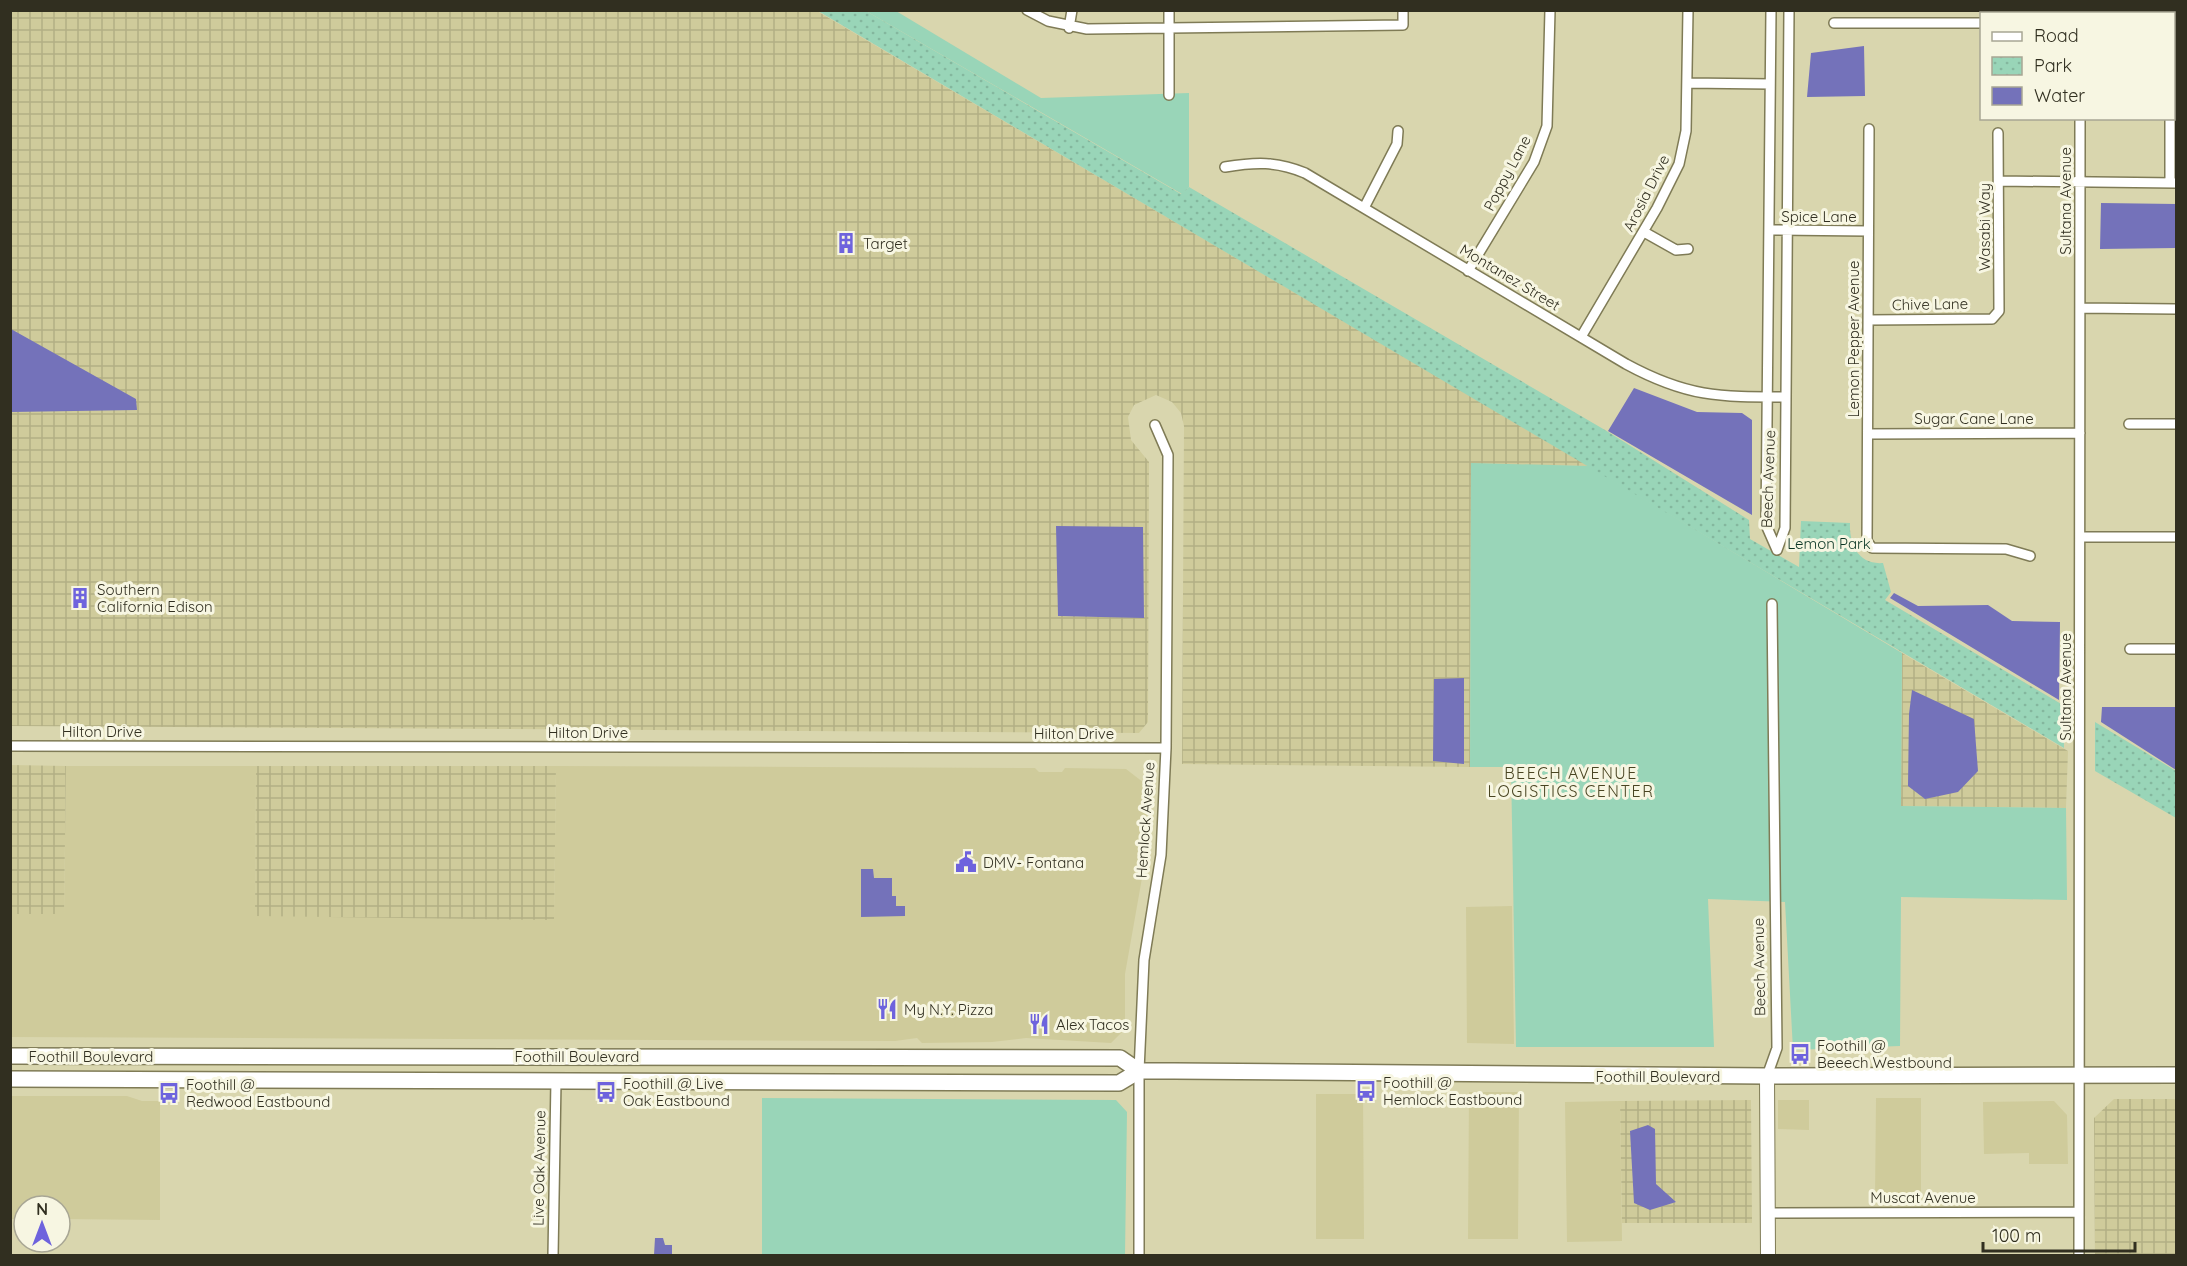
<svg xmlns="http://www.w3.org/2000/svg" width="2187" height="1266" viewBox="0 0 2187 1266" font-family="Quicksand,sans-serif">
<style>
.built{fill:#cfcb9b}
.industrial{fill:url(#industrial-grid)}
.green{fill:#99d5b8}
.park{fill:url(#park-dots)}
.water{fill:#7472ba}
.lines{fill:none;stroke-linecap:round;stroke-linejoin:round}
.street-casing{stroke:#7f7b56;stroke-width:12}
.secondary-casing{stroke:#7f7b56;stroke-width:16}
.primary-casing{stroke:#7f7b56;stroke-width:18}
.street{stroke:#fff;stroke-width:9}
.secondary{stroke:#fff;stroke-width:14}
.primary{stroke:#fff;stroke-width:15}
.labels{text-anchor:middle;dominant-baseline:central;stroke-width:6;stroke-linejoin:round;paint-order:stroke}
.street-label{font-size:15px;fill:#312f20;stroke:#f7f6e2}
.poi-label{font-size:15px;fill:#312f20;stroke:#f7f6e2;text-anchor:start}
.park-label{font-size:15px;fill:#0a3524;stroke:#f7f6e2}
.neighbourhood-label{font-size:16px;letter-spacing:1.5px;fill:#494522;stroke:#f7f6e2}
</style>
<defs>
<pattern id="industrial-grid" width="8" height="8" patternUnits="userSpaceOnUse" patternTransform="scale(1.5)"><rect width="8" height="8" fill="#cfcb9b"/><path d="M0 4h8M4 0v8" fill="none" stroke="#b2af85"/></pattern>
<pattern id="park-dots" width="8" height="8" patternUnits="userSpaceOnUse" patternTransform="scale(1.5)"><rect width="8" height="8" fill="#99d5b8"/><path d="M2 2h.1M6 6h.1" fill="none" stroke="#84b79e" stroke-width="1.8" stroke-linecap="round"/></pattern>
</defs>
<rect width="100%" height="100%" fill="#d9d6ae"/>
<path class="built" d="M66,766H256L255,915L554,919L556,766L1035,768L1039,772H1062L1065,768L1126,769L1148,786L1145,861L1125,974V1029L1111,1043L1026,1038L992,1042L922,1043L917,1038L895,1041L11,1037V914H64Z
M1512,906L1514,1044L1467,1043L1466,907Z
M1469,1092H1519L1518,1239H1468Z
M1316,1094H1363L1364,1239H1316Z
M11,1096H127L142,1101H160V1220L60,1219V1206H24V1219H11Z
M1876,1098H1921V1201H1875Z
M1778,1100H1809V1130L1778,1129Z
M1620,1101L1622,1241L1567,1242L1565,1102Z
M2054,1101L2067,1115L2068,1164H2029V1153L1984,1154L1983,1102Z"/>
<path class="industrial" d="M11,11H817L1589,466L1471,464L1470,767L1182,764L1184,426L1181,413L1172,402L1156,395L1134,405L1128,417L1131,440L1149,462L1148,722L1139,733L11,726Z
M1902,653L2068,751L2066,808L1901,806Z
M11,765L66,766L64,914H11Z
M256,766H556L554,920L255,916Z
M2114,1099H2176V1255H2095L2094,1118Z
M1751,1100L1752,1223H1622L1620,1101Z"/>
<path class="green" d="M866,11H896L1041,98L1189,93V187L1182,194Z
M1471,463L1589,466L1902,653L1901,806L2066,808L2067,900L1901,897L1900,1046L1793,1050L1785,902L1708,899L1714,1047H1516L1511,767H1470Z
M762,1098L1116,1100L1127,1112L1125,1255H762Z"/>
<path class="park" d="M818,11H866L1181,194L1189,187L1605,430L1749,520L1750,539L1799,567L1801,521L1850,523C1849,544 1858,565 1883,563L1891,592L1885,600L2063,705L2064,748Z
M2095,722L2176,771V818L2095,771Z"/>
<path class="water" d="M1864,46L1865,96L1807,97L1811,53Z
M2101,203L2176,204V248L2100,249Z
M11,329L136,399L137,410L11,412Z
M1634,388L1697,412L1742,413L1752,420V515L1608,431Z
M1056,526L1143,527L1144,618L1058,616Z
M1894,593L1918,606L1988,605L2012,621L2060,622L2059,700L1890,598Z
M1464,678V764L1433,761L1434,679Z
M1912,690L1974,719L1978,771L1958,792L1925,799L1908,786L1909,714Z
M2102,707H2176V770L2101,722Z
M861,869H873L874,878H892V896H896V906H905V916L861,917Z
M1648,1125L1655,1129L1656,1184L1676,1202L1650,1210L1634,1203L1630,1131Z
M655,1238H663L665,1245H672V1255H654Z"/>
<g class="lines">
<defs>
<path id="street" d="M1027,10L1048,21L1087,29L1403,25V10
M1771,10L1766,525L1777,550
M2080,14V10
M2171,14V13
M1834,23H1982
M1069,28L1072,10
M1687,83L1770,84
M1169,95V10
M1869,129L1867,541L1872,548L2006,549L2030,556
M1225,167C1255,162 1277,161 1305,173L1626,364C1687,397 1718,397 1786,397
M1999,181L2176,183
M2170,183V118
M1364,208L1397,144L1398,131
M1769,230L1868,231
M1644,232L1676,250L1688,249
M1468,271L1534,162L1547,126L1550,10
M2080,308L2176,309
M1868,320L1992,319L1999,311L1998,133
M1581,337L1657,208L1679,164L1686,131L1688,10
M2129,424H2176
M1868,434L2080,433
M2080,537H2176
M1777,550L1785,528L1789,10
M2130,649H2176
M10,746L1166,748
M1767,1076L1777,1048L1772,604
M1768,1213L2079,1212
M553,1256L556,1080
M1139,1256V1071L1144,960L1161,855L1166,748L1168,455L1155,425
M2079,1256L2080,118"/>
<path id="secondary" d="M1767,1076L1768,1256"/>
<path id="primary" d="M10,1056L1120,1058L1139,1071H1174L1767,1076L2176,1075
M10,1079L1119,1083L1139,1071"/>
</defs>
<use href="#street" class="street-casing"/>
<use href="#secondary" class="secondary-casing"/>
<use href="#primary" class="primary-casing"/>
<use href="#street" class="street"/>
<use href="#secondary" class="secondary"/>
<use href="#primary" class="primary"/>
</g>
<defs>
<symbol id="building-bare" viewBox="-9 -9 18 18"><path d="M-4-6H4V6H1V3H-1V6H-4ZM-2.5-4.3h1.7v1.8h-1.7ZM.8-4.3h1.7v1.8H.8ZM-2.5-1h1.7V.8h-1.7ZM.8-1h1.7V.8H.8Z" fill="#6e63dd" stroke="#f7f6e2" stroke-width="2.5" paint-order="stroke"/></symbol>
<symbol id="civic-bare" viewBox="-9 -9 18 18"><path d="M-.6-6.5H3V-4.5H.6V-3L4-1V1h2V6H-6V1h2V-1L-.6-3ZM-1.2 2.5V6h2.4V2.5Z" fill="#6e63dd" stroke="#f7f6e2" stroke-width="2.5" paint-order="stroke"/></symbol>
<symbol id="restaurant-bare" viewBox="-9 -9 18 18"><path d="M-5-6h1v4h1v-4h1v4h1v-4h1v5L-1.5 .5V6h-2V.5L-5-1ZM5-6V6H3V1.5H1.5Q1.5-4 5-6Z" fill="#6e63dd" stroke="#f7f6e2" stroke-width="2.5" paint-order="stroke"/></symbol>
<symbol id="bus-bare" viewBox="-9 -9 18 18"><path d="M-5-6H5V4H4V6H2V4H-2V6H-4V4H-5ZM-3.5-4V0h7V-4ZM-3.5 1.2v1.5H-2V1.2ZM2 1.2v1.5H3.5V1.2Z" fill="#6e63dd" stroke="#f7f6e2" stroke-width="2.5" paint-order="stroke"/></symbol>
</defs>
<g fill-rule="evenodd">
<use href="#building-bare" x="831" y="228" width="30" height="30"/>
<use href="#building-bare" x="65" y="583" width="30" height="30"/>
<use href="#civic-bare" x="951" y="847" width="30" height="30"/>
<use href="#restaurant-bare" x="872" y="994" width="30" height="30"/>
<use href="#restaurant-bare" x="1024" y="1009" width="30" height="30"/>
<use href="#bus-bare" x="1785" y="1039" width="30" height="30"/>
<use href="#bus-bare" x="1351" y="1076" width="30" height="30"/>
<use href="#bus-bare" x="591" y="1077" width="30" height="30"/>
<use href="#bus-bare" x="154" y="1078" width="30" height="30"/>
</g>
<g class="labels">
<g class="street-label">
<text transform="translate(1507 173) rotate(-62)">Poppy Lane</text>
<text transform="translate(1646 193) rotate(-63)">Arosia Drive</text>
<text transform="translate(2065 201) rotate(-90)">Sultana Avenue</text>
<text x="1819" y="216">Spice Lane</text>
<text transform="translate(1984 227) rotate(-90)">Wasabi Way</text>
<text transform="translate(1510 277) rotate(31)">Montanez Street</text>
<text transform="translate(1930 304) rotate(-1)">Chive Lane</text>
<text transform="translate(1853 339) rotate(-90)">Lemon Pepper Avenue</text>
<text x="1974" y="418">Sugar Cane Lane</text>
<text transform="translate(1768 479) rotate(-88)">Beech Avenue</text>
<text transform="translate(2065 687) rotate(-90)">Sultana Avenue</text>
<text x="102" y="731">Hilton Drive</text>
<text x="588" y="732">Hilton Drive</text>
<text x="1074" y="733">Hilton Drive</text>
<text transform="translate(1145 820) rotate(-86)">Hemlock Avenue</text>
<text transform="translate(1759 967) rotate(-91)">Beech Avenue</text>
<text x="91" y="1056">Foothill Boulevard</text>
<text x="577" y="1056">Foothill Boulevard</text>
<text x="1658" y="1076">Foothill Boulevard</text>
<text transform="translate(539 1168) rotate(-89)">Live Oak Avenue</text>
<text x="1923" y="1197">Muscat Avenue</text>
</g>
<g class="poi-label">
<text x="863" y="243">Target</text>
<text x="97" y="589">Southern<tspan x="97" dy="17">California Edison</tspan></text>
<text x="983" y="862">DMV- Fontana</text>
<text x="904" y="1009">My N.Y. Pizza</text>
<text x="1056" y="1024">Alex Tacos</text>
<text x="1817" y="1045">Foothill @<tspan x="1817" dy="17">Beeech Westbound</tspan></text>
<text x="1383" y="1082">Foothill @<tspan x="1383" dy="17">Hemlock Eastbound</tspan></text>
<text x="623" y="1083">Foothill @ Live<tspan x="623" dy="17">Oak Eastbound</tspan></text>
<text x="186" y="1084">Foothill @<tspan x="186" dy="17">Redwood Eastbound</tspan></text>
</g>
<g class="park-label">
<text x="1829" y="543">Lemon Park</text>
</g>
<g class="neighbourhood-label">
<text x="1571" y="773">BEECH AVENUE<tspan x="1571" dy="18">LOGISTICS CENTER</tspan></text>
</g>
</g>
<rect width="2187" height="1266" fill="none" stroke="#312f20" stroke-width="24"/>
<rect x="1980" y="12" width="195" height="108" fill="#f7f6e2" stroke="#a8a694" stroke-width="1.5"/>
<rect x="1992" y="32" width="30" height="9" fill="#ffffff" stroke="#a8a694" stroke-width="1.5"/>
<text x="2034" y="42" font-size="18" fill="#312f20">Road</text>
<rect x="1992" y="57" width="30" height="18" fill="url(#park-dots)" stroke="#a8a694" stroke-width="1.5"/>
<text x="2034" y="72" font-size="18" fill="#312f20">Park</text>
<rect x="1992" y="87" width="30" height="18" fill="#7472ba" stroke="#a8a694" stroke-width="1.5"/>
<text x="2034" y="102" font-size="18" fill="#312f20">Water</text>
<g transform="translate(42 1224)"><circle r="28" fill="#f7f6e2" stroke="#a8a694" stroke-width="1.5"/>
<path d="M0-4.5L10 22L0 15L-10 22Z" fill="#6e63dd"/>
<text y="-9" font-size="16" font-weight="bold" text-anchor="middle" fill="#312f20">N</text>
</g>
<path d="M1983 1242v9h152v-9" fill="none" stroke="#312f20" stroke-width="3"/>
<text x="1992" y="1242" font-size="18" fill="#312f20" stroke="#f7f6e2" stroke-width="4.5" paint-order="stroke">100 m</text>
</svg>
